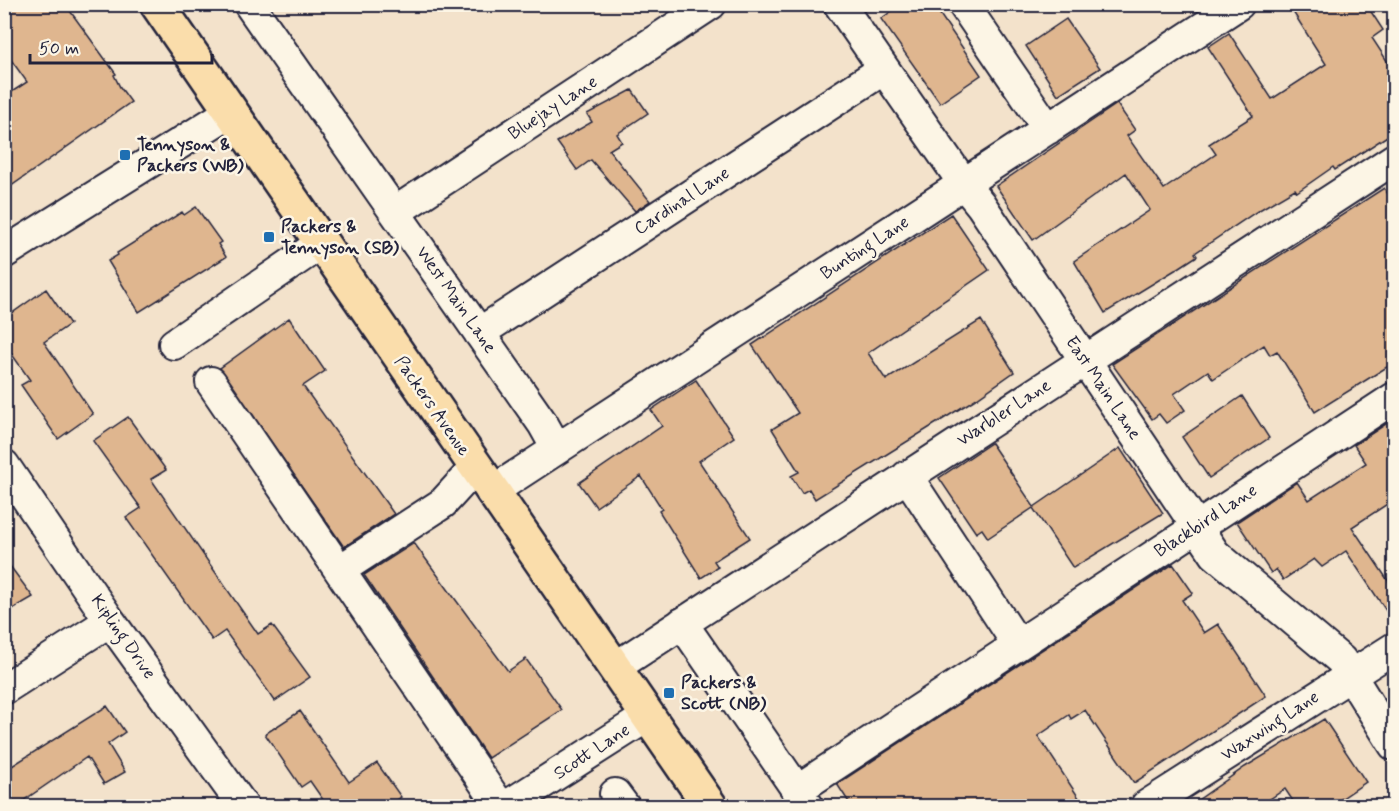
<svg xmlns="http://www.w3.org/2000/svg" width="1399" height="811" viewBox="0 0 1399 811" font-family="Mynerve,sans-serif">
<style>
.building{fill:#dfb68f;stroke:#22223b;stroke-width:1.5}
.lines{fill:none;stroke-linecap:round;stroke-linejoin:round}
.minor-casing{stroke:#22223b;stroke-width:34}
.major-casing{stroke:#22223b;stroke-width:38}
.minor{stroke:#fcf5e5;stroke-width:30}
.major{stroke:#faddab;stroke-width:33}
.poi-dot{fill:#1f6fb2;stroke:#fcf5e5;stroke-width:2}
.labels{text-anchor:middle;dominant-baseline:central;stroke-width:5;stroke-linejoin:round;paint-order:stroke}
.street-label{font-size:18px;fill:#22223b;stroke:#fcf5e5}
.poi-label{font-size:18px;font-weight:bold;fill:#22223b;stroke:#fcf5e5;text-anchor:start}
</style>
<rect width="100%" height="100%" fill="#f3e2cb"/>
<filter id="ink" filterUnits="userSpaceOnUse"><feTurbulence type="fractalNoise" baseFrequency=".0167" numOctaves="2"/><feDisplacementMap in="SourceGraphic" scale="12" xChannelSelector="R" yChannelSelector="G"/><feConvolveMatrix kernelMatrix="1 2 1 2 8 2 1 2 1" color-interpolation-filters="sRGB"/></filter>
<g filter="url(#ink)">
<path class="building" d="M4,4H65L116,74L114,75L120,87L131,102L4,191V97L27,82L4,50Z
M901,4H933L981,75L940,103L881,19Z
M1288,4H1366L1383,30L1372,38L1395,73V131L1335,170L1333,167L1297,192L1295,189L1256,212L1195,253L1197,256L1180,267L1105,313L1074,261L1150,210L1126,173L1033,240L996,186L1117,104L1135,130L1127,136L1164,189L1216,154L1209,144L1253,116L1208,47L1229,33L1272,99L1326,64Z
M1066,19L1100,68L1058,95L1026,46Z
M632,90L648,113L617,134L622,142L609,150L650,201L635,211L591,160L577,170L557,142L592,122L587,114Z
M1384,188L1395,204V362L1315,412L1277,351L1270,355L1264,345L1213,379L1208,371L1174,394L1185,410L1166,423L1159,414L1152,419L1112,364Z
M196,207L221,242L218,244L226,257L139,312L108,261L118,255L117,253L182,212L184,215Z
M951,214L989,270L868,353L886,380L981,320L1014,372L977,398L815,499L809,489L802,493L791,476L799,472L772,429L798,413L752,345Z
M46,289L70,324L44,342L93,414L58,439L21,385L30,380L4,343V319Z
M289,318L325,371L303,386L394,514L344,547L220,368Z
M696,380L734,437L699,461L750,538L714,561L718,567L701,578L659,511L662,509L641,476L596,507L579,483L662,426L651,410Z
M1242,396L1269,438L1209,478L1182,437Z
M128,417L166,470L151,479L258,634L272,625L310,677L275,701L225,631L212,640L126,518L141,508L93,441Z
M1395,418V499L1352,527L1395,591V624L1346,551L1322,567L1314,559L1283,580L1276,569L1271,573L1237,522L1297,482L1309,500L1366,463L1354,445Z
M991,443L1034,507L1120,448L1163,513L1073,568L1033,508L988,538L982,529L976,533L939,478Z
M414,543L508,671L526,659L562,710L488,758L364,575Z
M4,558L33,597L4,614Z
M1173,564L1193,593L1182,600L1204,633L1218,624L1266,696L1134,783L1085,710L1071,719L1069,715L1038,736L1085,807H852L837,784Z
M107,706L125,732L108,744L125,772L104,784L87,757L14,807H4V771Z
M300,711L349,782L377,763L401,797L388,807H328L310,781L301,787L265,734Z
M1324,719L1366,782L1329,807H1297L1285,789L1258,807H1188L1245,767Z"/>
<g class="lines">
<defs>
<path id="minor" d="M249,4L543,424L557,449
M839,4L964,184L981,205L1215,554L1341,660L1394,745
M963,4L1048,129
M395,212L711,4
M4,253L230,112
M479,333L884,69
M174,344L320,244
M211,382L500,806
M4,465L110,621L243,806
M907,476L1018,645
M491,492L1239,4
M340,570L443,503L475,468
M682,623L808,806
M614,668L1394,159
M4,689L110,621
M797,790L1394,398
M615,794L624,806
M507,806L648,716
M1146,806L1394,648"/>
<path id="major" d="M157,4L710,806"/>
</defs>
<use href="#minor" class="minor-casing"/>
<use href="#major" class="major-casing"/>
<use href="#minor" class="minor"/>
<use href="#major" class="major"/>
</g>
</g>
<g class="poi-dot">
<rect x="119" y="149" width="12" height="12" rx="3"/>
<rect x="263" y="231" width="12" height="12" rx="3"/>
<rect x="663" y="687" width="12" height="12" rx="3"/>
</g>
<g class="labels">
<g class="street-label">
<text transform="translate(553 108) rotate(-33)">Bluejay Lane</text>
<text transform="translate(682 201) rotate(-33)">Cardinal Lane</text>
<text transform="translate(865 248) rotate(-33)">Bunting Lane</text>
<text transform="translate(456 300) rotate(55)">West Main Lane</text>
<text transform="translate(1103 388) rotate(56)">East Main Lane</text>
<text transform="translate(432 406) rotate(55)">Packers Avenue</text>
<text transform="translate(1004 413) rotate(-33)">Warbler Lane</text>
<text transform="translate(1206 521) rotate(-33)">Blackbird Lane</text>
<text transform="translate(123 637) rotate(55)">Kipling Drive</text>
<text transform="translate(1270 726) rotate(-33)">Waxwing Lane</text>
<text transform="translate(592 752) rotate(-33)">Scott Lane</text>
</g>
<g class="poi-label">
<text x="137" y="145">Tennyson &amp;<tspan x="137" dy="21">Packers (WB)</tspan></text>
<text x="281" y="227">Packers &amp;<tspan x="281" dy="21">Tennyson (SB)</tspan></text>
<text x="681" y="683">Packers &amp;<tspan x="681" dy="21">Scott (NB)</tspan></text>
</g>
</g>
<rect width="1399" height="811" fill="none" stroke="#fcf5e5" stroke-width="24"/>
<rect x="12" y="12" width="1375" height="787" fill="none" stroke="#22223b" stroke-width="2" filter="url(#ink)"/>
<path d="M30 54v9h182v-9" fill="none" stroke="#22223b" stroke-width="3"/>
<text x="39" y="54" font-size="18" fill="#22223b" stroke="#fcf5e5" stroke-width="4.5" paint-order="stroke">50 m</text>
</svg>
